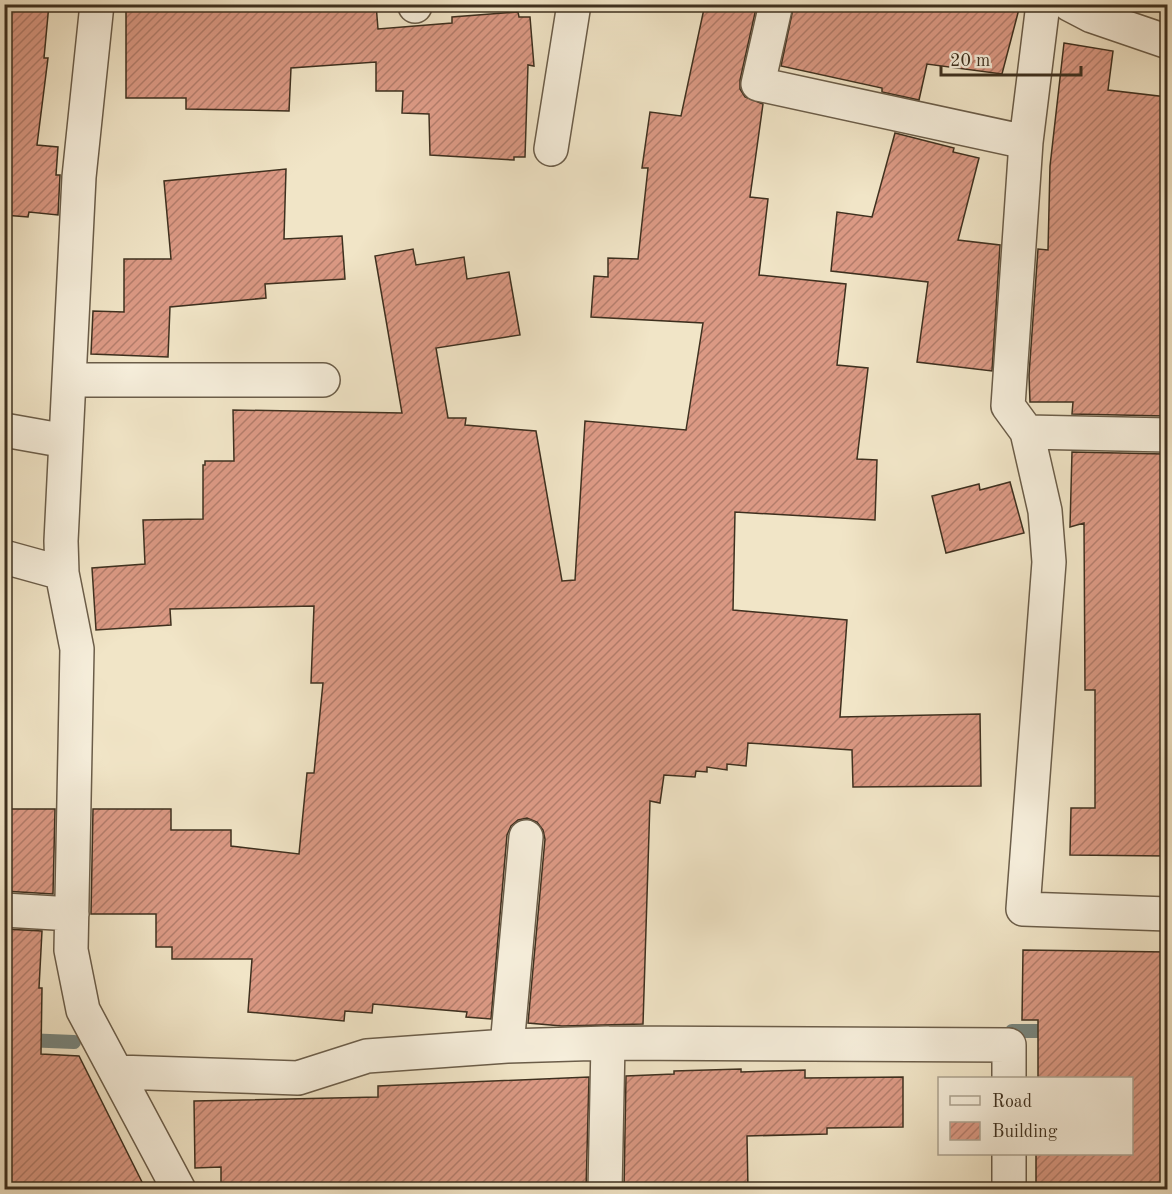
<svg xmlns="http://www.w3.org/2000/svg" width="1172" height="1194" viewBox="0 0 1172 1194" font-family="'Old Standard TT',serif">
<style>
.lines{fill:none;stroke-linecap:round;stroke-linejoin:round}
.stream{stroke:#77857e;stroke-width:14}
.building{fill:url(#building-hatch);stroke:#3e301f;stroke-width:1.5}
.minor-casing{stroke:#6b5d49;stroke-width:36}
.minor{stroke:#f6eedb;stroke-width:33}
</style>
<defs>
<pattern id="building-hatch" width="6" height="6" patternUnits="userSpaceOnUse" patternTransform="scale(1.5)"><rect width="6" height="6" fill="#db9984"/><path d="M-1 1l2-2M0 6l6-6M5 7l2-2" fill="none" stroke="#b37d6b"/></pattern>
</defs>
<rect width="100%" height="100%" fill="#f1e5c7"/>
<filter id="stains"><feTurbulence type="fractalNoise" baseFrequency=".00333" numOctaves="4"/><feColorMatrix values="0 0 0 0 .2 0 0 0 0 .09 0 0 0 0 .02 0 0 0 .5 -.17"/></filter>
<radialGradient id="worn" r=".72"><stop offset=".6" stop-color="#630" stop-opacity="0"/><stop offset="1" stop-color="#630" stop-opacity=".3"/></radialGradient>
<g class="lines">
<path class="stream" d="M1012,1031H1054
M25,1040L74,1042"/>
</g>
<path class="building" d="M4,4H49L44,58H48L37,145L58,147L56,175H60L58,215L29,212L28,217L4,215Z
M126,4H376L378,29L452,23V17L518,12L519,17H530L534,66L528,65L525,157H514V160L430,155L429,114L402,113L403,91H376V62L291,68L289,111L186,109V98H126Z
M705,4H757L740,80V89L745,97L763,104L750,197L768,199L759,275L846,284L837,365L868,368L857,459L877,460L875,520L735,512L733,610L847,620L840,717L980,714L981,786L853,787L852,750L748,743L746,766L727,764V770L707,767V772L696,771L695,777L664,775L660,803L650,801L643,1024L562,1026L528,1023L545,839L543,830L537,822L527,818L518,820L511,826L507,835L491,1019L466,1017L467,1012L373,1004L372,1013L345,1011L344,1021L248,1012L252,959H172V947H156V914H91L93,809H171V830H231V846L299,854L307,773H314L323,683H311L314,606L170,609L171,625L96,630L92,568L145,564L143,520L203,519V465H205V461H234L233,410L402,413L375,256L413,249L416,265L464,257L467,279L509,272L520,335L436,348L448,418H466L465,425L536,431L562,581L575,580L585,421L686,430L703,323L591,317L594,276L608,277V258L638,259L648,168H642L650,112L681,116Z
M794,4H980L1019,9L1002,74L927,64L919,100L882,92V88L781,66Z
M1064,43L1113,51L1108,90L1167,97L1165,416L1072,414L1073,402H1030L1029,375L1038,249L1048,250L1050,166Z
M895,133L954,148L953,152L979,158L958,240L1000,245L992,371L917,362L928,282L831,271L837,212L872,217Z
M286,169L284,239L342,236L345,279L265,284L266,298L170,307L168,357L91,354L93,311L124,312V259H171L164,181Z
M1072,452L1164,454L1163,463H1167L1165,734H1167V856L1070,855L1071,808H1095V690H1085L1084,523L1070,527Z
M1010,482L1024,533L946,553L932,496L979,484L980,490Z
M4,809H55L53,894L4,891Z
M4,929L42,931L39,988H42L41,1054L79,1056L146,1190H4Z
M1023,950L1167,952V1190H1036V1154H1131V1078H1038V1020H1022Z
M741,1069V1072L805,1070V1078L903,1077V1127L827,1128V1134L747,1136L748,1190H624L626,1076L674,1074V1071Z
M589,1077L586,1190H221V1167L195,1168L194,1101L378,1097V1086Z"/>
<g class="lines">
<defs>
<path id="minor" d="M97,4L79,177L61,541L62,573L77,649L71,950L83,1010L179,1190
M415,4V6
M776,4L758,84L1026,142
M1043,4L1026,142L1008,406L1027,432L1045,511L1049,562L1023,909L1168,914
M1069,4L1092,16L1168,42
M551,149L574,4
M69,380H323
M4,430L66,441
M1027,432L1168,435
M4,557L62,573
M4,910L72,914
M507,1046L526,837
M117,1072L298,1078L367,1056L507,1046L608,1043L1009,1045V1078
M1009,1154V1190
M605,1190L608,1043"/>
</defs>
<use href="#minor" class="minor-casing"/>
<use href="#minor" class="minor"/>
</g>
<rect width="1172" height="1194" fill="none" stroke="#f1e5c7" stroke-width="24"/>
<rect x="6" y="6" width="1160" height="1182" fill="none" stroke="#3e301f" stroke-width="3"/>
<rect x="12" y="12" width="1148" height="1170" fill="none" stroke="#3e301f" stroke-width="1.5"/>
<rect x="938" y="1077" width="195" height="78" fill="#f6eedb" stroke="#aca290" stroke-width="1.5"/>
<rect x="950" y="1096" width="30" height="9" fill="#f6eedb" stroke="#aca290" stroke-width="1.5"/>
<text x="992" y="1107" font-size="18" fill="#3e301f">Road</text>
<rect x="950" y="1122" width="30" height="18" fill="url(#building-hatch)" stroke="#aca290" stroke-width="1.5"/>
<text x="992" y="1137" font-size="18" fill="#3e301f">Building</text>
<path d="M941 66v9h140v-9" fill="none" stroke="#3e301f" stroke-width="3"/>
<text x="950" y="66" font-size="18" fill="#3e301f" stroke="#f6eedb" stroke-width="4.5" paint-order="stroke">20 m</text>
<rect width="100%" height="100%" filter="url(#stains)"/>
<rect width="100%" height="100%" fill="url(#worn)"/>
</svg>
